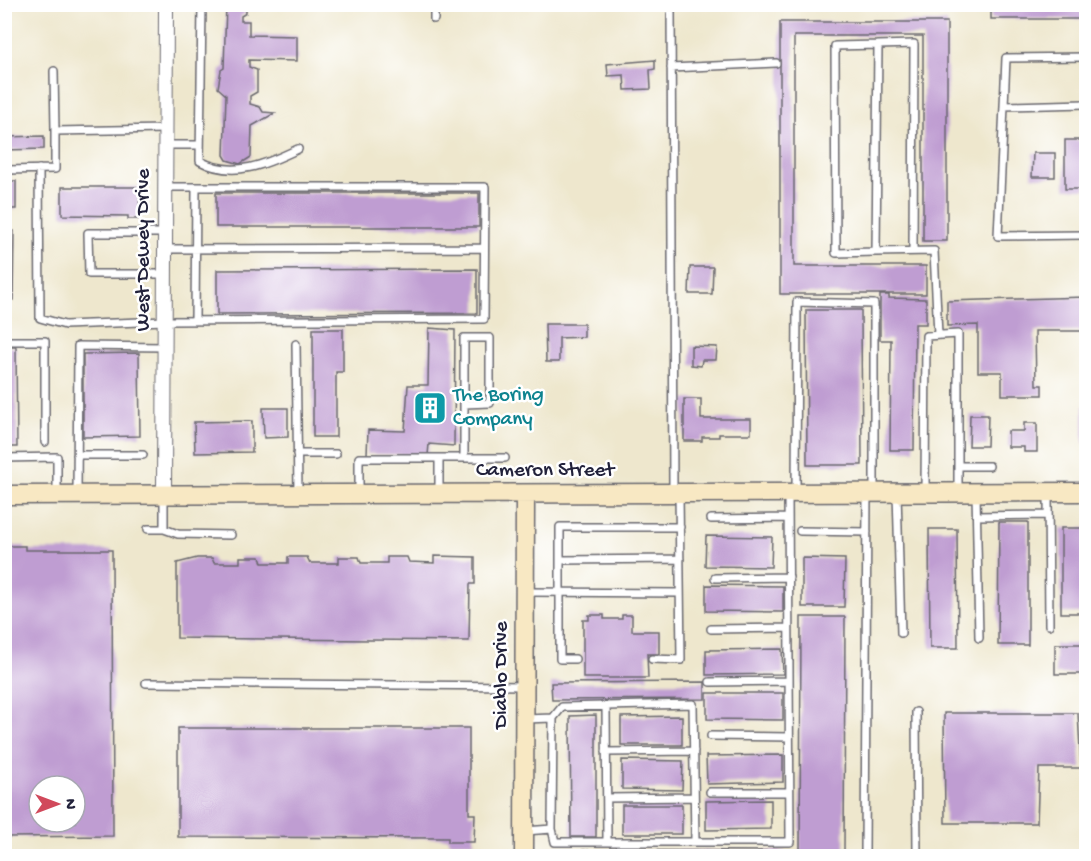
<svg xmlns="http://www.w3.org/2000/svg" width="1091" height="861" viewBox="0 0 1091 861" font-family="'Gochi Hand',sans-serif">
<style>
.building{fill:#bf9dd2;fill-rule:evenodd}
.lines{fill:none;stroke-linecap:round;stroke-linejoin:round}
.lane-casing{stroke:#69676e;stroke-width:10}
.street-casing{stroke:#69676e;stroke-width:16}
.secondary-casing{stroke:#69676e;stroke-width:21}
.lane{stroke:#fff;stroke-width:7}
.street{stroke:#fff;stroke-width:14}
.secondary{stroke:#f8e8c3;stroke-width:18}
.labels{text-anchor:middle;dominant-baseline:central;stroke-width:5;stroke-linejoin:round;paint-order:stroke}
.street-label{font-size:21px;fill:#22223b;stroke:#fff}
.culture-label{font-size:21px;fill:#0d838f;stroke:#fff;text-anchor:start}
</style>
<rect width="100%" height="100%" fill="#fff"/>
<filter id="ink" filterUnits="userSpaceOnUse"><feTurbulence type="fractalNoise" baseFrequency=".0167" numOctaves="2"/><feDisplacementMap in="SourceGraphic" scale="12" xChannelSelector="R" yChannelSelector="G"/><feConvolveMatrix kernelMatrix="1 2 1 2 8 2 1 2 1" color-interpolation-filters="sRGB"/></filter>
<filter id="wash" filterUnits="userSpaceOnUse"><feTurbulence type="fractalNoise" baseFrequency=".008" numOctaves="4" result="noise"/><feDisplacementMap in="SourceGraphic" scale="24" xChannelSelector="R" yChannelSelector="G"/><feGaussianBlur stdDeviation="1.35" result="paint"/><feColorMatrix in="noise" values="0 0 0 0 0 0 0 0 0 0 0 0 0 0 0 0 0 1.4 0 .05"/><feComposite in="paint" operator="in"/></filter>
<g filter="url(#wash)">
<rect width="100%" height="100%" fill="#eee7cd"/>
<g id="blocks">
<path class="building" d="M226,4H246V13L241,16V21H249V35L297,36V61L249,60V67L257,70V92L250,96V104L260,107L263,112L275,113L252,126L251,157L240,164L227,160L224,155L226,95L218,88L221,70L224,68Z
M446,4H493V7H446Z
M991,4H1086V19H991Z
M780,22H947V241H923V36H794V266H926V294H780Z
M655,60V69L650,70L651,89L625,90L624,75L608,76L607,64Z
M44,136V149L4,150V137Z
M1065,140H1086V189H1065Z
M1033,153H1055V177H1032Z
M4,181H16V209H4Z
M62,187H140L139,219H128V216L62,215Z
M216,193H479V227H216Z
M4,231H14L13,300H4Z
M690,267H713L712,294H689Z
M477,269V313L217,314V270Z
M880,295H889V298L926,299V324H915L914,450H890L891,340H880Z
M1086,297V331H1035L1036,385H1042V395H1002V372H978V325L947,326V301Z
M806,310H861L862,465H807Z
M545,324H584V337L559,338V362H546Z
M429,328L455,330L454,446L429,444L428,455L367,454L368,430L405,431L408,385H428Z
M313,329H343V372H336V437H313Z
M691,346L717,347L716,360H702L701,366L691,365Z
M4,347H16L17,447H4Z
M139,353L140,436L83,437V354Z
M684,399H701V419H751V434H719V437H702V441H684Z
M1083,406H1086V443H1083Z
M263,408H288V437L264,438Z
M970,415H988L987,446H969Z
M252,421V452L195,453L194,422Z
M1024,423H1037V452H1024V447H1008V431H1024Z
M999,522H1028V645H998Z
M1061,528H1086V613H1061Z
M929,529H957L958,648H930Z
M706,536L772,537L771,567L705,566Z
M4,546H25V550H112L113,836L4,837ZM39,786H75V822H39Z
M434,556L475,557V584H470L469,641L177,638V563L197,558H212L214,563H240V557H260L262,563H288V557H307L310,563H339V557H359L361,563H387V557H407L409,562L434,563Z
M802,558L845,559L844,607H802Z
M706,585L783,586V612L706,611Z
M589,615H604V619H622V615H632V631H659V654H647L648,678H583V620H589Z
M801,617H845L844,856H800Z
M1055,644H1086V674H1055Z
M782,649L783,674L706,675V650Z
M705,682V699L552,700L551,683Z
M707,693H783V720L707,719Z
M944,713H1078L1081,768H1039L1037,823H945Z
M596,715V837H571L570,716Z
M682,716V745H621V717Z
M178,728H469V814H475L474,842H448V838L178,837Z
M783,755V782L707,784L706,756Z
M622,760L683,761L682,790L622,789Z
M771,800V829L706,830V801Z
M622,805H682V834H622Z
M551,850L785,851V856H551Z"/>
</g>
</g>
<g filter="url(#ink)">
<use href="#blocks" fill-opacity="0" stroke="#69676e" stroke-width="1.5"/>
<g class="lines">
<defs>
<path id="lane" d="M202,4L200,161C233,179 267,164 298,149
M671,4L673,491
M434,19V4
M1086,57L1006,58L1004,106L1086,104
M671,68L776,63
M54,71L55,131
M1004,106L998,236L1086,235
M166,145H200
M39,169L40,318L65,325L165,321L484,319L485,187H165
M6,170L55,169V131L166,129
M165,249L484,248
M913,251L914,44L878,45L876,252L934,251L938,335
M876,252L836,253L835,46L878,45
M165,274H89L88,233H165
M195,321L196,188
M4,341H45V442
M296,344L298,492
M297,454H336
M77,455H143
M4,458L57,457V493
M464,458V404L490,403V338H464V404
M958,466H989
M925,491L926,336L958,334V490
M359,492V458H439
M439,492V458H505
M77,493L78,346L165,347
M796,493L797,302L874,304V490
M897,493L901,633
M976,493L979,638
M1048,493L1049,625
M164,495V529L178,534L231,535
M977,516L1048,515
M711,519L788,518
M148,529H164
M800,531L867,532
M560,560L680,559
M715,578L789,577
M527,592L680,593
M711,629L788,628
M575,659H560V527H680
M652,659L681,660L679,493
M710,682L788,681
M146,683L524,686
M606,706L607,842
M916,712L917,856
M553,718L562,707L693,704L695,841
M525,719L553,718L552,829
M711,736L789,737
M606,752L694,751
M710,792H789
M607,798L694,797
M525,831L552,829L555,842H790L788,493
M865,856L867,493"/>
<path id="street" d="M164,495L166,4"/>
<path id="secondary" d="M4,495L1086,492
M524,856L525,494"/>
</defs>
<use href="#lane" class="lane-casing"/>
<use href="#street" class="street-casing"/>
<use href="#secondary" class="secondary-casing"/>
<use href="#lane" class="lane"/>
<use href="#street" class="street"/>
<use href="#secondary" class="secondary"/>
</g>
</g>
<defs>
<symbol id="building-square" viewBox="-11 -11 22 22"><rect x="-9" y="-9" width="18" height="18" rx="4" fill="#0f9aa8" stroke="#fff"/><path d="M-4-6H4V6H1V3H-1V6H-4ZM-2.5-4.3h1.7v1.8h-1.7ZM.8-4.3h1.7v1.8H.8ZM-2.5-1h1.7V.8h-1.7ZM.8-1h1.7V.8H.8Z" fill="#fff"/></symbol>
</defs>
<g fill-rule="evenodd">
<use href="#building-square" x="411" y="389" width="38" height="38"/>
</g>
<g class="labels">
<g class="street-label">
<text transform="translate(144 250) rotate(-90)">West Dewey Drive</text>
<text x="545" y="471">Cameron Street</text>
<text transform="translate(502 675) rotate(-90)">Diablo Drive</text>
</g>
<g class="culture-label">
<text x="453" y="396">The Boring<tspan x="453" dy="24">Company</tspan></text>
</g>
</g>
<rect width="1091" height="861" fill="none" stroke="#fff" stroke-width="24"/>
<g transform="translate(57 804) rotate(90)"><circle r="28" fill="#ffffff" stroke="#a7a7b1" stroke-width="1.5"/>
<path d="M0-4.5L10 22L0 15L-10 22Z" fill="#d1495b"/>
<text y="-9" font-size="16" font-weight="bold" text-anchor="middle" fill="#22223b">N</text>
</g>
</svg>
